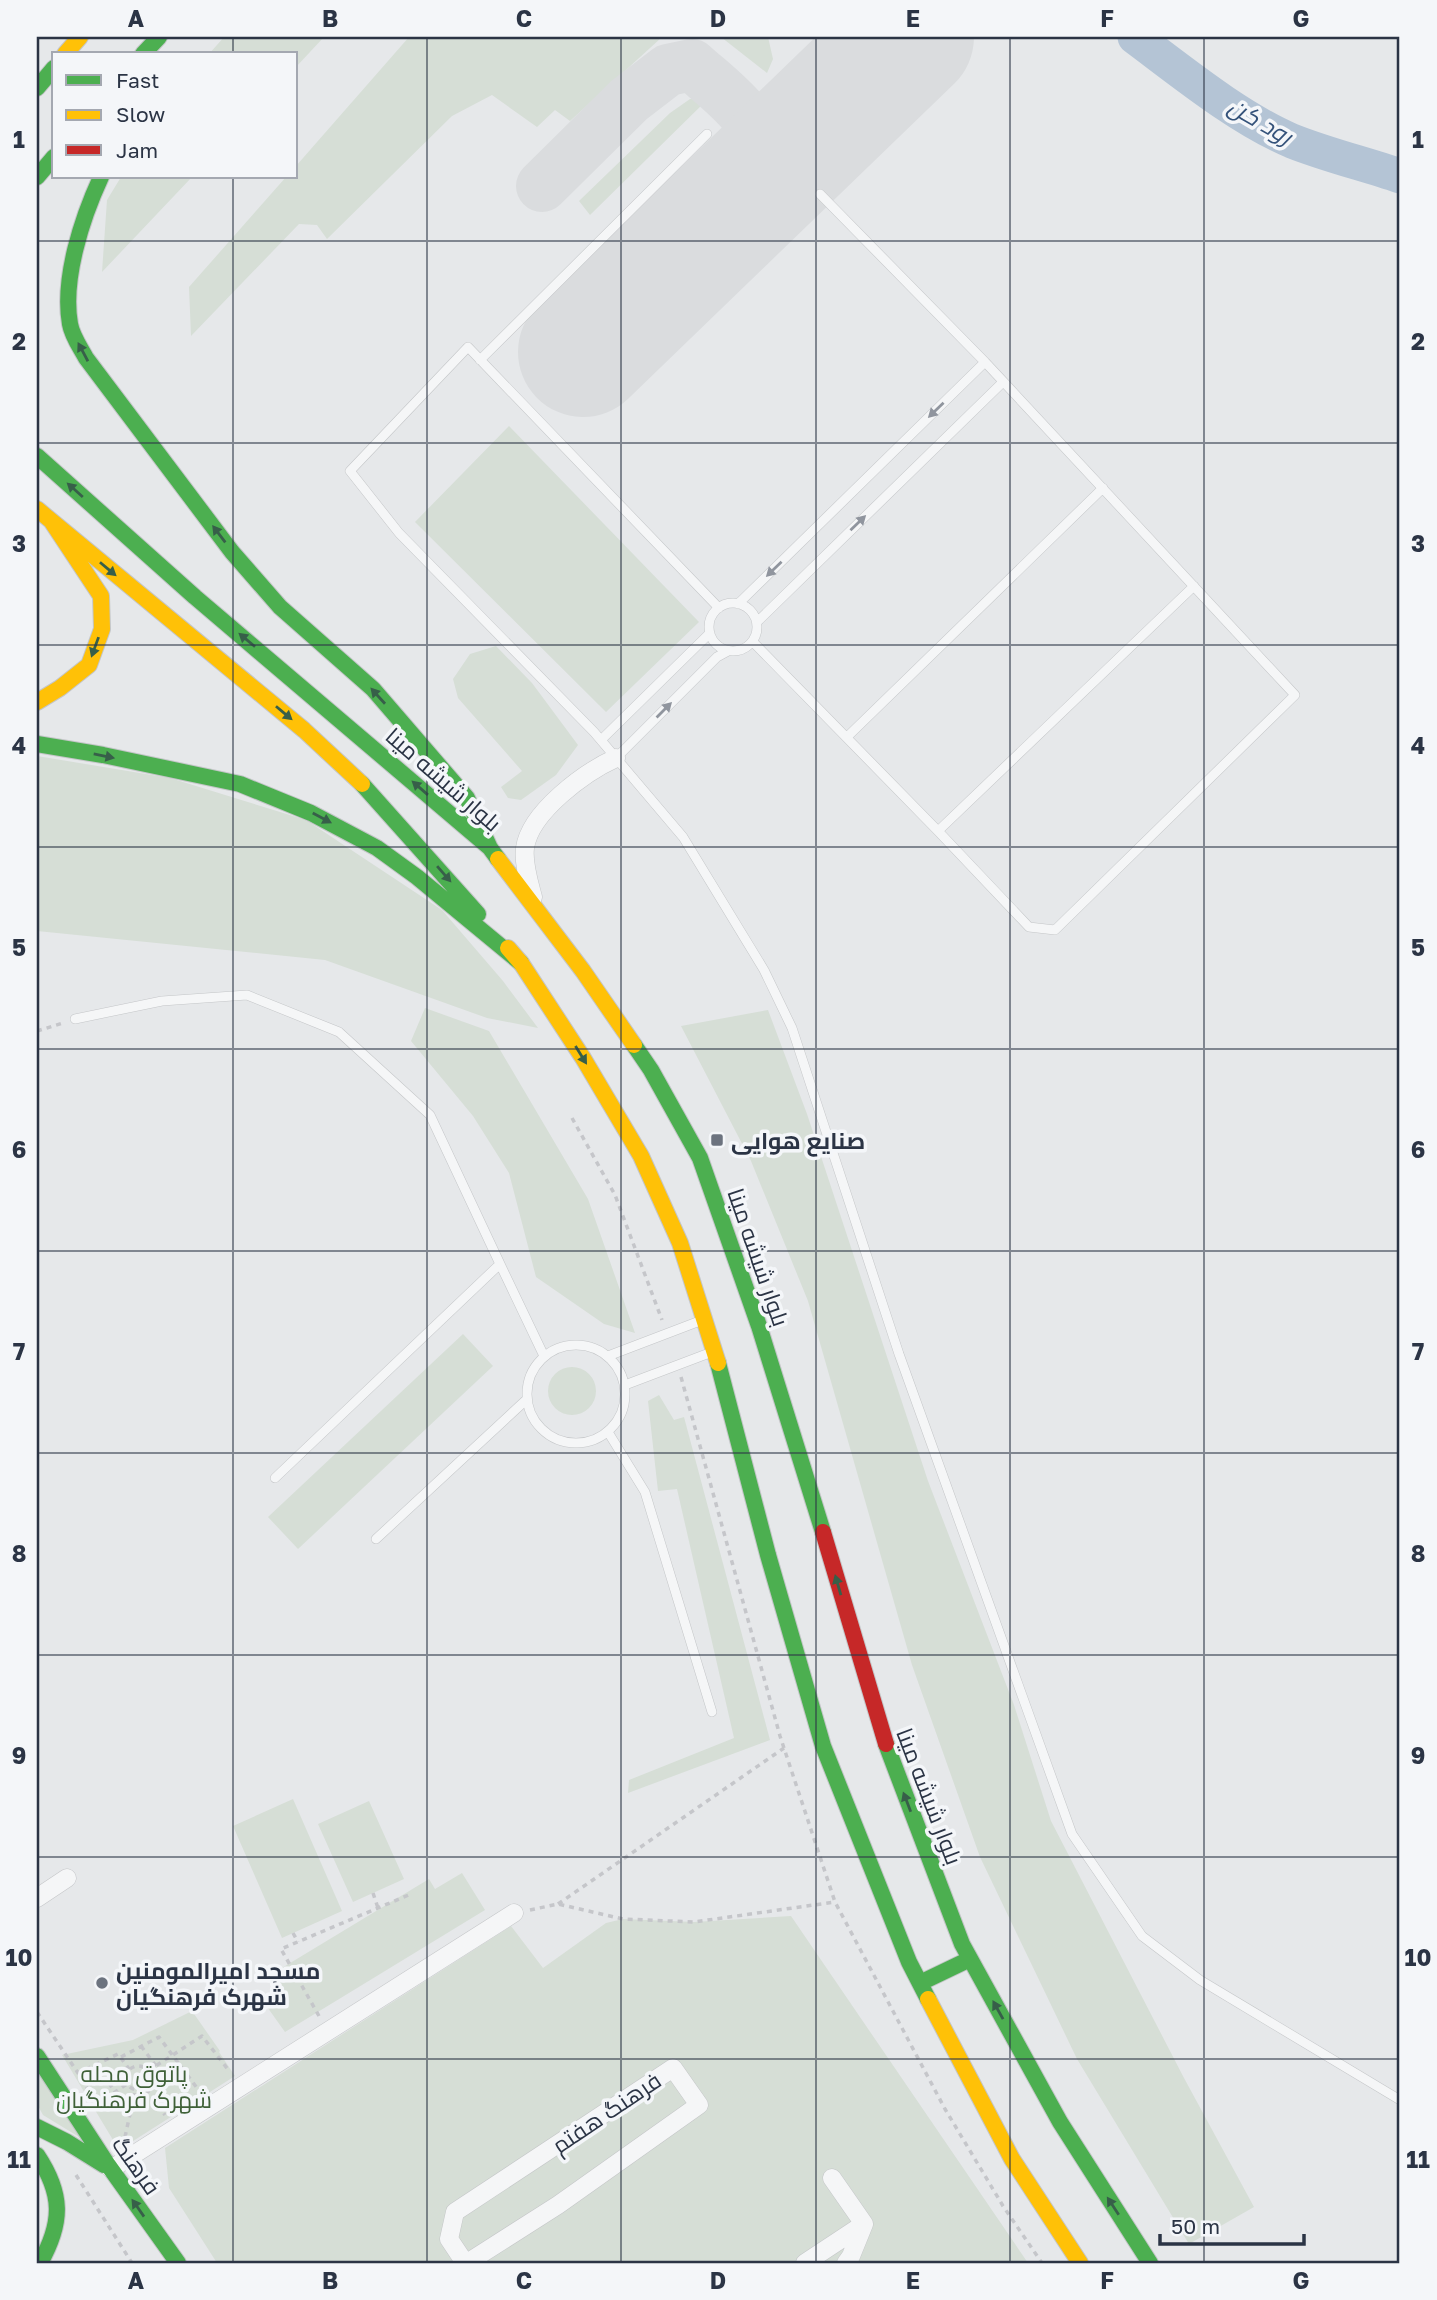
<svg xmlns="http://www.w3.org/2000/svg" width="1437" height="2300" viewBox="0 0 1437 2300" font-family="'Golos Text',Cairo,sans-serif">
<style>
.green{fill:#d6ded6}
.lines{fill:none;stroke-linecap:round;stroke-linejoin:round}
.river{stroke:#b4c4d5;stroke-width:35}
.taxiway{stroke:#dadcde;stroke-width:52}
.runway{stroke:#dadcde;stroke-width:130}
.lane-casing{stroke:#c4c6c8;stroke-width:10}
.street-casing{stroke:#c4c6c8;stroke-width:19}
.fast-casing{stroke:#c4c6c8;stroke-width:18}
.slow-casing{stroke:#c4c6c8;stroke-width:18}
.jam-casing{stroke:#c4c6c8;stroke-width:18}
.path{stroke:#c5c6ca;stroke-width:3.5;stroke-dasharray:5 5;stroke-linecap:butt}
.lane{stroke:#f5f6f7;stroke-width:9}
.street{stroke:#f5f6f7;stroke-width:18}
.fast{stroke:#4caf50;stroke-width:16}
.slow{stroke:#ffc107;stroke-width:16}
.jam{stroke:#c62828;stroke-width:16}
.oneway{fill:#375f49}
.oneway2{fill:#90959e}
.grid{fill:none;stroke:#2b3445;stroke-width:2;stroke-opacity:0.55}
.poi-dot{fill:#6c737f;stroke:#f4f6f9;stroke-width:2.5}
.labels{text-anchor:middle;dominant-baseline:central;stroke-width:7;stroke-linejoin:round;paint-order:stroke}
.street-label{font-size:23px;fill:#2b3445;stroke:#f4f6f9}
.poi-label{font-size:23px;font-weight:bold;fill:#2b3445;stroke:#f4f6f9;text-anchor:start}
.park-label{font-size:23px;fill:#3f6138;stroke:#f4f6f9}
.water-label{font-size:24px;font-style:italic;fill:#34527a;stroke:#f4f6f9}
.neatline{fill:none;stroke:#2b3445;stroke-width:2.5}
.grid-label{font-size:23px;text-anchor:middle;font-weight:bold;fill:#2b3445}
</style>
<rect width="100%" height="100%" fill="#e6e8ea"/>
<path class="green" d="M224,37H324L296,67V54H209Z
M409,37H670L661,38L570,121L555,110L537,127L492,95L452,116L327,239L317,225L299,224L191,336L189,287L286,177H296V166Z
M721,37H768L773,59L767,73Z
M690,99H708L590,215L579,201L670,113Z
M121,177H192L102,272L107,200Z
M509,426L699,622L606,712L415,522Z
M496,646L532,683L578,745L556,775L521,800L508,798L501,787L522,771L458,698L453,679L470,654Z
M37,756L170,778L306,820L442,910L503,981L538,1028L487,1018L325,960L37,931Z
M425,1008L489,1031L588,1199L635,1333L604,1324L536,1277L509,1173L473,1116L411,1041Z
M768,1010L807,1114L928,1481L1014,1705L1051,1821L1184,2078L1254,2207L1189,2244L1077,2059L980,1857L912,1665L808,1301L751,1161L681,1026Z
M463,1334L493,1366L298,1549L268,1517Z
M548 1391a24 24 0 1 1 48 0a24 24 0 1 1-48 0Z
M659,1395L674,1420L684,1417L770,1740L628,1793L629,1780L734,1738L677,1489L658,1491L648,1401Z
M293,1799L342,1911L282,1938L233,1826Z
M369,1801L404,1879L353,1902L318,1824Z
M462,1873L485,1910L285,2032L265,2004L284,1993L272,1974L429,1879L435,1889Z
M791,1916L1028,2263H217L169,2188L165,2148L511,1926L543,1968L606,1923L623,1919L694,1922Z
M192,2011L220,2051L219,2052L235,2076L119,2150L62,2055L133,2040Z
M37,2065L89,2143L43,2115L37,2104Z"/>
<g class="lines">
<path class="river" d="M1135,37C1182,72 1238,118 1292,141C1327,155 1365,164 1400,176"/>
<path class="taxiway" d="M542,186L629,100L668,70L692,65C718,89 770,124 762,165C760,173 754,182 750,190"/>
<path class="runway" d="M583,352L909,37"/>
<defs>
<path id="lane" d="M480,360L707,134
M709 627a24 24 0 1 1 48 0a24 24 0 1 1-48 0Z
M738,604L985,362
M719,608L468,347L350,471L399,533L594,732L683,837L764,970L792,1028L899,1354L1072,1834L1142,1936L1200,1980L1400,2100
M757,622L1003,382
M753,642L938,831L1029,927L1055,930L1295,695L985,362L820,194
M847,737L1103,488
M601,740L710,633
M616,758L717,657L728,651
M938,831L1194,586
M75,1019L162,1001L247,995L339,1032L430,1115L500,1264
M527 1394a49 49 0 1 1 98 0a49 49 0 1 1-98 0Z
M608,1356L705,1319
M625,1385L712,1352
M608,1432L645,1492L712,1712
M275,1478L500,1264L544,1356
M376,1539L526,1400"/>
<path id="street" d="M533,897C529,882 523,863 525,848C530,812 585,772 616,758
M37,1898L67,1878
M111,2169L514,1913
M832,2178L864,2224L851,2256L846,2263
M465,2263L449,2239L455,2212L673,2068L699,2105L558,2205L467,2263
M805,2263L864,2224"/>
<path id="fast" d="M143,54L159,37
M37,88L54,68
M37,177L54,157
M101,177C82,218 62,279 70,324C72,336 80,347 86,358L232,552L280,607L373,689L467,798L490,848
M37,456L195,597L490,848L498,859
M37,744L103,755L240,784L311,813L377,848L417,877L521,963
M362,784L478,914
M634,1045L651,1070L700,1158L759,1326L823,1532
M718,1363L768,1555L823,1746L909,1962L928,1999
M886,1744L962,1944L1060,2122L1150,2263
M920,1983L970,1959
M37,2056L108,2165L178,2263
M37,2127L67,2142L104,2165
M37,2155C63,2194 63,2222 40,2263"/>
<path id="slow" d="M65,54L80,37
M37,509L304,730L362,784
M37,702L60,688L89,665L102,629L101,596L52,522
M498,859L583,971L634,1045
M508,948L521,963L583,1058L641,1156L680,1243L718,1363
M928,1999L1012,2159L1080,2263"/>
<path id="jam" d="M823,1532L886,1744"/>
</defs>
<use href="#lane" class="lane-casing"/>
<use href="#street" class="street-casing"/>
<use href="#fast" class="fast-casing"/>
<use href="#slow" class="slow-casing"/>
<use href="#jam" class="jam-casing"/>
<path class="path" d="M37,1031L63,1023
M572,1118L615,1195L662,1320
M681,1377L780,1736L835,1902L945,2109L1003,2206L1042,2263
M373,1893L378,1908
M558,1904L784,1748
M530,1910L558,1904L623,1919L694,1922L835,1902
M293,1933L298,1942
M37,2012L78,2073
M319,2016L281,1949L411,1894
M141,2046L156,2066
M121,2057L159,2037L200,2092
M126 2078a12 12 0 1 1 24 0a12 12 0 1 1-24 0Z
M148,2071L202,2036L230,2072
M109,2083L115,2092
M146,2089L165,2115
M89,2091L78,2073L118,2054L129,2069
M97,2104L127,2084
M125,2137L135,2091
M76,2175L132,2263"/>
<use href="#lane" class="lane"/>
<use href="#street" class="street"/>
<use href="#fast" class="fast"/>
<use href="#slow" class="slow"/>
<use href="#jam" class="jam"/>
</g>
<defs><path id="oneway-solid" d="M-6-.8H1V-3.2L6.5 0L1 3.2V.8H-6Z" transform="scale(1.75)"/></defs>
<g class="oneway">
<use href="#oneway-solid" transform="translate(83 352) rotate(-118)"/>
<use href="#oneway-solid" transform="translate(75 490) rotate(-138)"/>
<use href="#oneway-solid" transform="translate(219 534) rotate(-127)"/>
<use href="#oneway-solid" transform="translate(108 569) rotate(40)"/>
<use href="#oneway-solid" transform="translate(247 640) rotate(-140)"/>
<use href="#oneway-solid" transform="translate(95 647) rotate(110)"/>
<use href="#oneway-solid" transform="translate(378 696) rotate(-132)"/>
<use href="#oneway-solid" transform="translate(284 713) rotate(40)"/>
<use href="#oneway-solid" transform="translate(104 756) rotate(11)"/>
<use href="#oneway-solid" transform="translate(420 788) rotate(-139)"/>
<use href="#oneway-solid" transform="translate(322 818) rotate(28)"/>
<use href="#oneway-solid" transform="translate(444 874) rotate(49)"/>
<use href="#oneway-solid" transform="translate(581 1055) rotate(58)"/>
<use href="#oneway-solid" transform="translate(838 1585) rotate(-106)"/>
<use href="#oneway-solid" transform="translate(907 1802) rotate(-111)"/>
<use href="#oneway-solid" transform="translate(998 2010) rotate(-119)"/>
<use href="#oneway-solid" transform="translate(1113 2206) rotate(-123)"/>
<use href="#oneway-solid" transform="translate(138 2208) rotate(-125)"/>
</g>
<g class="oneway2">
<use href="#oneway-solid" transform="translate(936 410) rotate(136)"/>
<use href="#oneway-solid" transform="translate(858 523) rotate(-44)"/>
<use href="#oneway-solid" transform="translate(774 569) rotate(136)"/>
<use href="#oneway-solid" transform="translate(664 710) rotate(-45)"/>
</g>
<path class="grid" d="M233,37V54M427,37V2263M621,37V2263M816,37V2263M1010,37V2263M1204,37V2263M233,177V2263M37,241H1400M37,443H1400M37,645H1400M37,847H1400M37,1049H1400M37,1251H1400M37,1453H1400M37,1655H1400M37,1857H1400M37,2059H1400"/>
<g class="poi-dot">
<rect x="710" y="1133" width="14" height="14" rx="3.5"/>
<circle cx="102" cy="1983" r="7"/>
</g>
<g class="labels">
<g class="street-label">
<text transform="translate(444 779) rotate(41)">بلوار شیشه مینا</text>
<text transform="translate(759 1257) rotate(71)">بلوار شیشه مینا</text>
<text transform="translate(930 1796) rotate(69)">بلوار شیشه مینا</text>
<text transform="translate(606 2112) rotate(-34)">فرهنگ هفتم</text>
<text transform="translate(137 2165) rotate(55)">فرهنگ</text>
</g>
<g class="poi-label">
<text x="731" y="1140">صنایع هوایی</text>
<text x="116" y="1970">مسجد امیرالمومنین<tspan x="116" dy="26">شهرک فرهنگیان</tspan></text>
</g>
<g class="park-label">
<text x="134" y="2073">پاتوق محله<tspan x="134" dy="26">شهرک فرهنگیان</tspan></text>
</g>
<g class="water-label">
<text transform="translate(1261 120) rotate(30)">رود کن</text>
</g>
</g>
<rect width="1437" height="2300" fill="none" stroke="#f4f6f9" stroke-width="77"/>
<rect x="52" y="52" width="245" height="126" fill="#f4f6f9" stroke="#a4a8b1" stroke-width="2"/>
<rect x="66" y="75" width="35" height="10" fill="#4caf50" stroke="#a4a8b1" stroke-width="2"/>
<text x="116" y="88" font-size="21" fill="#2b3445">Fast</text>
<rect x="66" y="110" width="35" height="10" fill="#ffc107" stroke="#a4a8b1" stroke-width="2"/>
<text x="116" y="122" font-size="21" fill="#2b3445">Slow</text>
<rect x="66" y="145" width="35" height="10" fill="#c62828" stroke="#a4a8b1" stroke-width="2"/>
<text x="116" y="158" font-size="21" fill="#2b3445">Jam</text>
<path d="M1160 2234v10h144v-10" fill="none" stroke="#2b3445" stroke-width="3.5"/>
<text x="1171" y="2234" font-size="21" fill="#2b3445" stroke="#f4f6f9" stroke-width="5" paint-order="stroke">50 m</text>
<rect x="38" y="38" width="1360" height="2224" class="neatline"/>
<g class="grid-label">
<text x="136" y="27">A</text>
<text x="330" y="27">B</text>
<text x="524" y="27">C</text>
<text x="718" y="27">D</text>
<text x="913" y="27">E</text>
<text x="1107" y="27">F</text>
<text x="1301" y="27">G</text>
<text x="19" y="148">1</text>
<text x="1418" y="148">1</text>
<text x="19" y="350">2</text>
<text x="1418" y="350">2</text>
<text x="19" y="552">3</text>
<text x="1418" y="552">3</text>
<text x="19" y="754">4</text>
<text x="1418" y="754">4</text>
<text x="19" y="956">5</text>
<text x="1418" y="956">5</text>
<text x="19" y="1158">6</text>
<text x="1418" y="1158">6</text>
<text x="19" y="1360">7</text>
<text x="1418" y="1360">7</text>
<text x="19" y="1562">8</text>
<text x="1418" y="1562">8</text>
<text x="19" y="1764">9</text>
<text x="1418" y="1764">9</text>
<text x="19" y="1966">10</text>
<text x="1418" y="1966">10</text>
<text x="19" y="2168">11</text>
<text x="1418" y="2168">11</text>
<text x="136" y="2289">A</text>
<text x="330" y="2289">B</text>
<text x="524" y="2289">C</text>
<text x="718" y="2289">D</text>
<text x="913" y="2289">E</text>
<text x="1107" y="2289">F</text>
<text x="1301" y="2289">G</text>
</g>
</svg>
